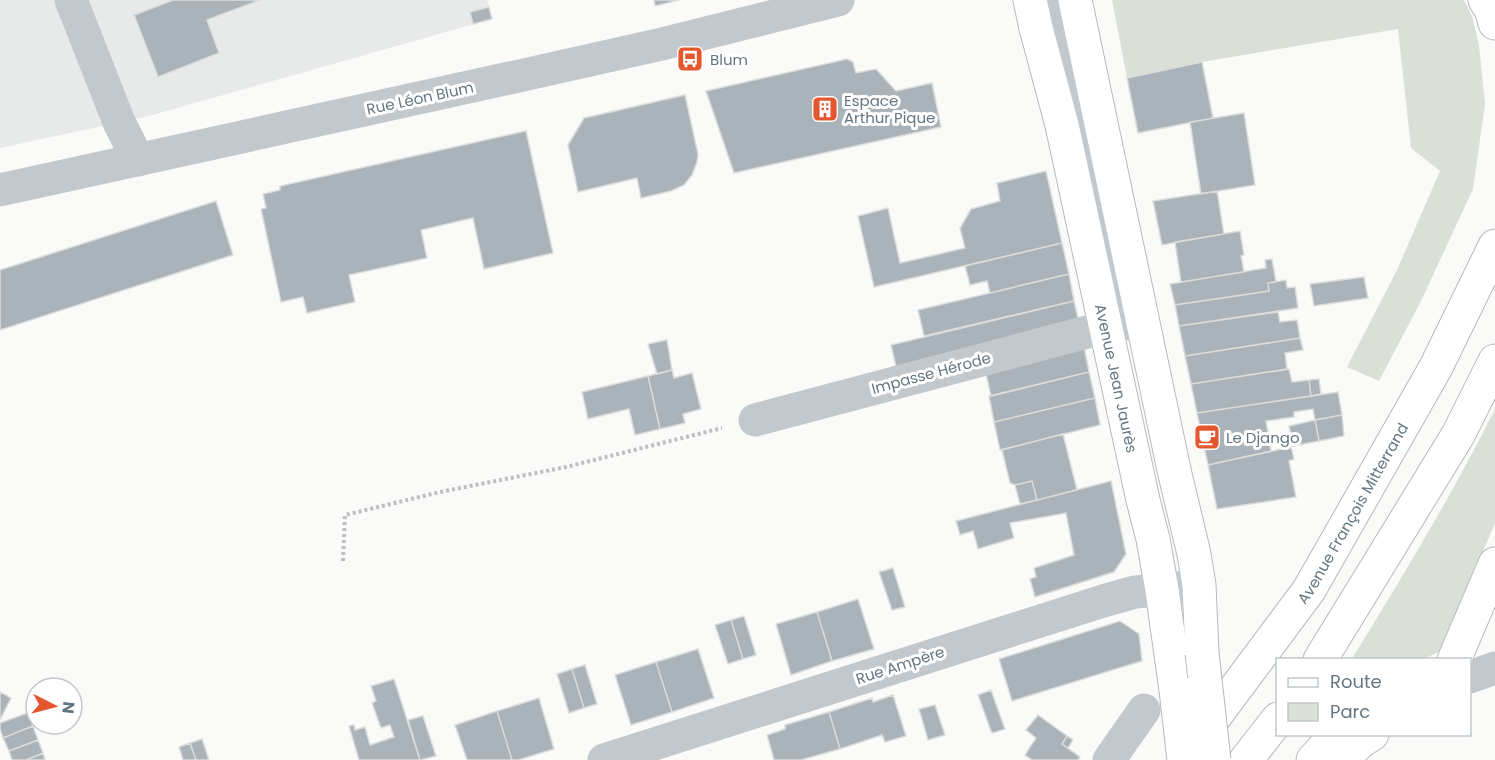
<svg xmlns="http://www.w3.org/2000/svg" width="1495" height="760" viewBox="0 0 1495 760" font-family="Poppins,sans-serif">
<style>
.built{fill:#e8e9e9}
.green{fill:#dadfd7}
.building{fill:#aab3b9;stroke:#dcdcda;stroke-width:1.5}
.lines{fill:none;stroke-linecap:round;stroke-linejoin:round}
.major-casing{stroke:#b5babe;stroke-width:35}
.highway-casing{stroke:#b4b9bd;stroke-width:35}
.path{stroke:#bbbfc2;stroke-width:4;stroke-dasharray:3 3;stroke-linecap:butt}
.minor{stroke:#c3c8cc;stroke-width:33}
.major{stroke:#fff;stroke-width:33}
.highway{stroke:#fff;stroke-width:33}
.major-bridge-casing{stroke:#b5babe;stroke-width:35;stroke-linecap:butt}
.major-bridge{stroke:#fff;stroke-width:33}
.labels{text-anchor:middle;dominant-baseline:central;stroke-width:6;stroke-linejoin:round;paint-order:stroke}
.poi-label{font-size:15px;fill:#657683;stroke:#fff;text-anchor:start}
.street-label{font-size:15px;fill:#657683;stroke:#fff}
</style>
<rect width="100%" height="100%" fill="#fafaf8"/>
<path class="built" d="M0,0H487L492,19L149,116L0,148Z"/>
<path class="green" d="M1112,0H1464L1472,16L1479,46L1485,104L1473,189L1421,301L1379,381L1347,367L1397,270L1440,171L1411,148L1398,29L1202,62L1127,78Z
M1495,409V523L1440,651L1424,659L1351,660C1402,578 1452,495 1495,409Z"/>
<path class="building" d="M173,0H260L207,20L219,53L158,77L134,15Z
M654,0H679L655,6Z
M489,7L492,19L473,24L470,12Z
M847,59L853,62L856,73L876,69L896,91L932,83L941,127L734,173L706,91Z
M1202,62L1213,118L1138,133L1127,78Z
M685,95L698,154L697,162L692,175L684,185L671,191L641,198L637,178L578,192L568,145L584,118Z
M1244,113L1255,185L1201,194L1190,122Z
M526,131L553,253L484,269L473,218L421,230L427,258L349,275L355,302L307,313L303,297L281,302L261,209L266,208L263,194L280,190V186Z
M1046,171L1062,243L874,287L858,216L888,208L900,263L965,248L960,228L971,209L1000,201L997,183Z
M1217,191L1224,234L1162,245L1153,201Z
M216,201L233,255L0,330V270Z
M1240,231L1244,255L1241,256L1244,272L1181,282L1175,242Z
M1062,243L1069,274L990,293L987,281L970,285L965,266Z
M1272,259L1276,282L1268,283L1269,291L1175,305L1170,284L1266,268L1265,260Z
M1069,274L1074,301L924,336L918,310Z
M1364,277L1368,298L1314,306L1310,284Z
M1286,280L1287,288L1295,287L1298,308L1179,326L1175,305L1269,291L1268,283Z
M1074,301L1080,327L897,371L891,345Z
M1278,312L1280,322L1297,320L1300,338L1185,356L1179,326Z
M1300,338L1303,350L1285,353L1287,369L1191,384L1185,356Z
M667,340L672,370L657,374L648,344Z
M1083,341L1089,372L991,396L984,365Z
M1289,369L1292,382L1309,380L1311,396L1197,413L1191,384Z
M672,370L674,378L692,373L701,409L683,414L685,423L660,429L648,376Z
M1089,372L1095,398L994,422L989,396Z
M648,376L660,429L635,435L629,409L588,419L582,392Z
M1319,379L1321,394L1311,396L1309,380Z
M1338,392L1342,415L1315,420L1313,409L1294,412V417L1266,421L1271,451L1208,465L1197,413Z
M1095,398L1100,425L1000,450L994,422Z
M1342,415L1344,436L1319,441L1315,420Z
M1315,420L1319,441L1293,446L1289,426Z
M1063,434L1077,490L1037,500L1032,481L1015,485L1010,483L1002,450Z
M1291,447L1294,459L1289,461L1296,497L1217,509L1208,465Z
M1032,481L1037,500L1020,504L1015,485Z
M1111,481L1126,554L1114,572L1035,597L1030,579L1036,577L1034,568L1074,555L1066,513L1010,523L1014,538L978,549L973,531L960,535L956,521Z
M893,568L905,607L892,610L879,572Z
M858,599L874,649L832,661L817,612Z
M817,612L832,661L791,675L776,624Z
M744,616L756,655L743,659L731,620Z
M731,620L743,659L728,664L715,625Z
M1120,621L1139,634L1142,661L1012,701L999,659Z
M698,649L714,698L672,712L656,662Z
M656,662L672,712L631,725L615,675Z
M585,665L597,704L584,708L572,669Z
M572,669L584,708L569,713L557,674Z
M394,679L420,760H359L349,726L354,725L355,730L365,727L370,745L394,737L390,725L381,728L372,703L376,701L371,686Z
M991,690L1005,729L993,733L991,731L978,695Z
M0,692L11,698L0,720Z
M893,695L906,736L885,742L882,735L840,749L829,712L872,698L873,702Z
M539,698L554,749L518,760H512L497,711Z
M935,705L945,735L928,740L919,709Z
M497,711L512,760H467L455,725Z
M829,712L840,749L801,760H774L767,735L785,729V725Z
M27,713L33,726L3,738L0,729V723Z
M1038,715L1067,736L1062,744L1080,757L1078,760H1032L1025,755L1036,738L1026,730Z
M423,716L436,756L420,760L408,720Z
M33,726L38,740L9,751L3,738Z
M1067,736L1073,740L1068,748L1062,744Z
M202,739L209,760H196L190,743Z
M38,740L43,753L26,760H12L9,751Z
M190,743L196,760H183L179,747Z
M43,753L45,760H26Z"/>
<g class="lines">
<defs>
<g id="major">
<path id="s1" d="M1030,0L1036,28L1062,125L1143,500L1153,539L1162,590L1176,690"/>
<path d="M1075,0L1174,470L1194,554L1199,585L1202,653"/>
<path d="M1313,760L1337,734"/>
<path d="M1341,760L1361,741L1372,734"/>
</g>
<g id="highway">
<path d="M1485,0L1491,9L1495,23"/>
<path d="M1320,660L1458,435L1495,361"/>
<path d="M1454,660L1495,564"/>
<path id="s2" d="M1198,739L1309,590L1436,367L1495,246"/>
<path d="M1246,760L1278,719"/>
</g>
</defs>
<use href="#major" class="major-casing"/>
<use href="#highway" class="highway-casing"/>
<path class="path" d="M343,561L345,515L440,492L566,467L722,428"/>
<path class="minor" d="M71,0L119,122L138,160
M1058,0L1126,324
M0,190L519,76L662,44L838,0
M755,420L1106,327
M1470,677L1495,668
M604,760L1103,601L1135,592L1162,590L1199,585
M1109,760L1144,710"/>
<use href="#major" class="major"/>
<use href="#highway" class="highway"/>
<defs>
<path id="major-bridge" d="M1202,653L1214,760
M1176,690L1184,760"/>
</defs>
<use href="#major-bridge" class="major-bridge-casing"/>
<use href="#major-bridge" class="major-bridge"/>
</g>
<defs>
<symbol id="bus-square" viewBox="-11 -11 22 22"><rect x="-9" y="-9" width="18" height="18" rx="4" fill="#e4572e" stroke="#fff"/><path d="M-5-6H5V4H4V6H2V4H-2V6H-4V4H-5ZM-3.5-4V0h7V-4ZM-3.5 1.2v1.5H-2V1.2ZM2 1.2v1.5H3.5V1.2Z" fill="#fff"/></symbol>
<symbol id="building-square" viewBox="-11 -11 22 22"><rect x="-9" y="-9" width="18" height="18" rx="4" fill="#e4572e" stroke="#fff"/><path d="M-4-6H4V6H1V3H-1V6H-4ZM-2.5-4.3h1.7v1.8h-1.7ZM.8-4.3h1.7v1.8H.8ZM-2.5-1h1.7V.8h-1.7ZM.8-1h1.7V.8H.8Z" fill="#fff"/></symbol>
<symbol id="cafe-square" viewBox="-11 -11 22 22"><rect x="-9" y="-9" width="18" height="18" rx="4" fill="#e4572e" stroke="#fff"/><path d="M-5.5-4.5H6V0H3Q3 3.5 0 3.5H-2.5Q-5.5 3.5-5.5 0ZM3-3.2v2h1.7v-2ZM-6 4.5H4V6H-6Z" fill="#fff"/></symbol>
</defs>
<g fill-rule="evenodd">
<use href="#bus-square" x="675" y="44" width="30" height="30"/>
<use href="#building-square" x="810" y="94" width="30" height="30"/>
<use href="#cafe-square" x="1192" y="422" width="30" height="30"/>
</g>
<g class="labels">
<g class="poi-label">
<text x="710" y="59">Blum</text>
<text x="844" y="100">Espace<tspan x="844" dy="17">Arthur Pique</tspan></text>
<text x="1226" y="437">Le Django</text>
</g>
<g class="street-label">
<text transform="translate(420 98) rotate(-12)">Rue Léon Blum</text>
<text transform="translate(931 373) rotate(-15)">Impasse Hérode</text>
<text stroke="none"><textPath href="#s1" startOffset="388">Avenue Jean Jaurès</textPath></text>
<text stroke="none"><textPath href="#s2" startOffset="274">Avenue François Mitterrand</textPath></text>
<text transform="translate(900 665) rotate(-18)">Rue Ampère</text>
</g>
</g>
<rect x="1276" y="658" width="195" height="78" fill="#ffffff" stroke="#c1c8cd" stroke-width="1.5"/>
<rect x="1288" y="678" width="30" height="9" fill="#ffffff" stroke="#c1c8cd" stroke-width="1.5"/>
<text x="1330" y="688" font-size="18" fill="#657683">Route</text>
<rect x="1288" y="703" width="30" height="18" fill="#dadfd7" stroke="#c1c8cd" stroke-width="1.5"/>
<text x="1330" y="718" font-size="18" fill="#657683">Parc</text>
<g transform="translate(54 706) rotate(96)"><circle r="28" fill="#ffffff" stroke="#c1c8cd" stroke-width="1.5"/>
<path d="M0-4.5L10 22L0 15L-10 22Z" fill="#e4572e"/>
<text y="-9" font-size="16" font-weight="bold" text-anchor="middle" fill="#657683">N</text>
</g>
</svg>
